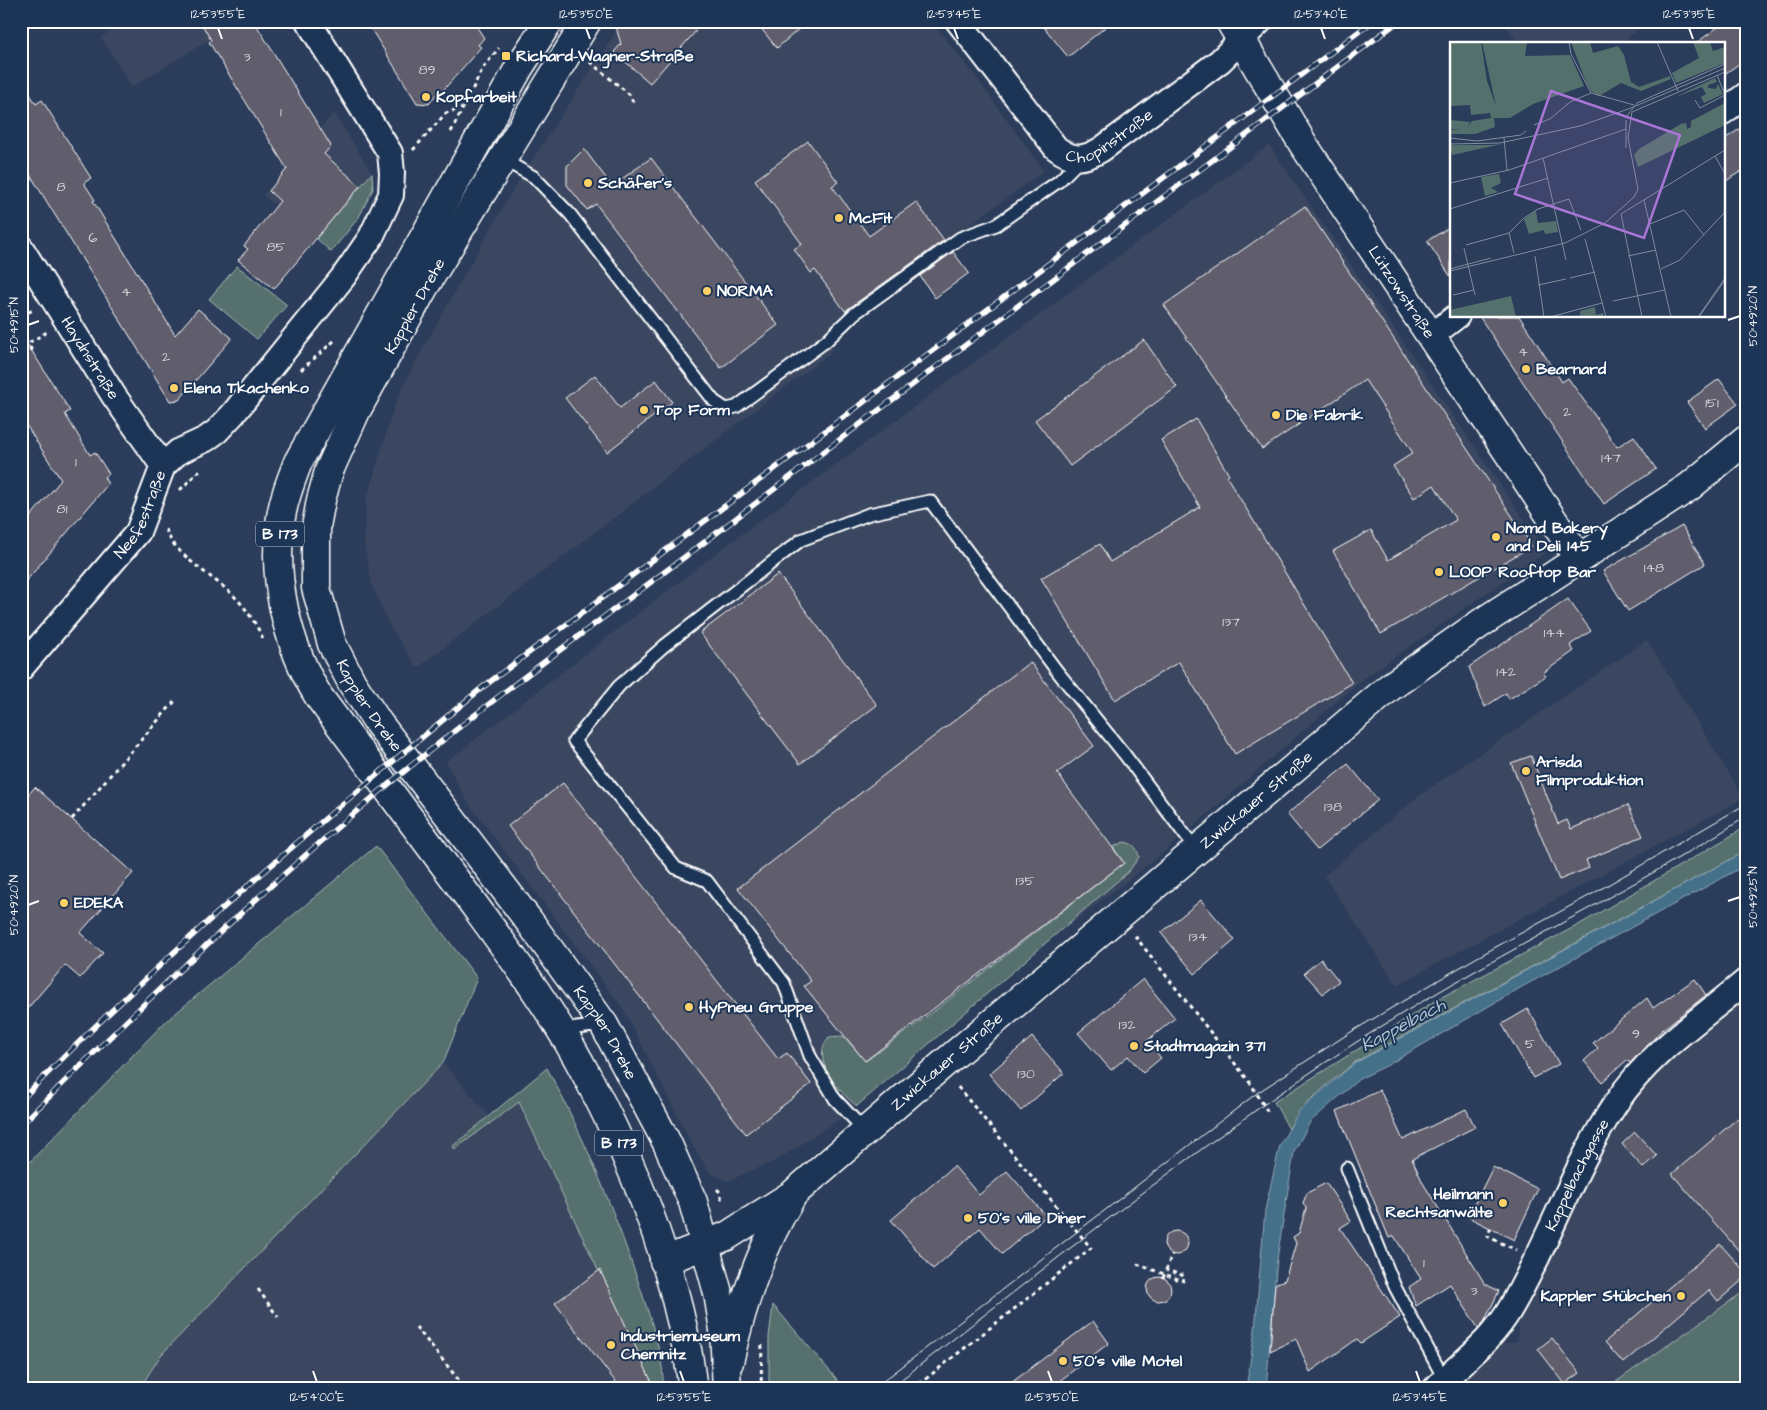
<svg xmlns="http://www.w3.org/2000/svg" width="1767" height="1410" viewBox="0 0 1767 1410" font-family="'Architects Daughter',sans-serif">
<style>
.built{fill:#3b4760}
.green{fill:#54706d;stroke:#aab8b6}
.water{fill:#446f8a;stroke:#8fa9b9}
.building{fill:#615d6d;stroke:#fff}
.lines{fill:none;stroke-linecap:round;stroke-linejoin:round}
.lane-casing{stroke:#fff;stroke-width:15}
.street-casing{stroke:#fff;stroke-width:28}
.secondary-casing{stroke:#fff;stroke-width:31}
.primary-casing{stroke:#fff;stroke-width:31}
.path{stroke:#fff;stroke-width:3;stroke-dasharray:4 4;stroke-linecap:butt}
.lane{stroke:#1d3557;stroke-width:11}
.street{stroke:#1d3557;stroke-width:24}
.secondary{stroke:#1d3557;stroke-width:28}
.primary{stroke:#1d3557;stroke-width:28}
.tram{stroke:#fff;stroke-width:1}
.rail-casing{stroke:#fff;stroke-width:5.5}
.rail{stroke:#1d3557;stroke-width:4;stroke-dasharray:11;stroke-linecap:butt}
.path-bridge{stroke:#fff;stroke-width:3;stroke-dasharray:4 4;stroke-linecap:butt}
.ticks{fill:none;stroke:#fff;stroke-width:2}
.poi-dot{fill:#ffd166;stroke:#1d3557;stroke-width:2}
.labels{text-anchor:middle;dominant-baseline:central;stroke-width:4;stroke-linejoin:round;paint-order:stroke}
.number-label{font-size:14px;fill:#d8d6da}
.shield{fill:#1d3557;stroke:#bbc2cd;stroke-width:1}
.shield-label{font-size:15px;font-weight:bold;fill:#fff}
.poi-label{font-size:16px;font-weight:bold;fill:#fff;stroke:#1d3557;text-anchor:start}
.street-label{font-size:16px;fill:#fff;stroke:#1d3557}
.water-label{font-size:18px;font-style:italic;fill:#b4c5d0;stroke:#1d3557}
.inset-road{fill:none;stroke:#808b9d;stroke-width:1}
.view{fill:#a976d5;fill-opacity:0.15;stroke:#a976d5;stroke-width:2.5}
.inset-edge{fill:none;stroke:#fff;stroke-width:2.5}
.neatline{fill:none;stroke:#fff;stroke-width:2}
.ticks-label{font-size:12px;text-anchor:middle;fill:#fff}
</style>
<rect width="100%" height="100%" fill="#2b3d5b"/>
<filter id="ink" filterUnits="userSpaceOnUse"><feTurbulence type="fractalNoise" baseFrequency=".02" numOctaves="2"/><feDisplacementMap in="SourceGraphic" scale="10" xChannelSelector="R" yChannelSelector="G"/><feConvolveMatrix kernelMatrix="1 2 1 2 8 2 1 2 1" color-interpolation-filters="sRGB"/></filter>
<g filter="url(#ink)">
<path class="built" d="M125,21H240L132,87L101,37Z
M623,21H931L973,73L1044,171L843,316L830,353L417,668L388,623L372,585L364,544L366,501L395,404L415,362L514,188Z
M1502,21H1650L1620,44H1519Z
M334,113L372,173L316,238L263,195Z
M1269,145L1546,552L1360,681L1163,853L974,999L840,1119L777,1160L728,1181L710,1173L694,1148L624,1010L466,800L446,762L723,548Z
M1647,640L1744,798L1397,985L1324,876L1417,797Z
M1746,995V1290L1606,1389H1453L1498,1345L1517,1341L1520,1314L1629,1099L1700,1028Z
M443,1063L493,1120L519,1101L654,1389H139L161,1355Z"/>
<path class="green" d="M372,173L373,189L359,217L331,252L316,238Z
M237,266L287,305L257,339L209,299Z
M1746,827V851L1355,1062C1330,1083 1305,1100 1289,1129L1274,1102L1438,999L1580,924Z
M1124,842C1134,844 1137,847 1139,857L1129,871L857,1106C839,1092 809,1059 829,1037L843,1036L866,1061L938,1008L1124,863L1113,847Z
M376,846L477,978L443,1063L161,1355L139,1389H21V1171L164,1023Z
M547,1068C586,1140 616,1215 642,1293C651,1321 665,1359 663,1389H654L519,1102L455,1149L453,1146Z
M1746,1290V1389H1606Z
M773,1305L835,1377L844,1389H769V1337Z"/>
<path class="water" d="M1746,851V865L1520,988L1386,1066L1359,1079L1310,1122L1294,1152L1277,1259L1266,1389H1246L1255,1330L1265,1210L1280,1145L1299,1111L1355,1063Z"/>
<path class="building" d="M200,21H254L331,146L324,154L360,186L274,289L238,260L248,249L244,246L280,201L269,191L287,169L209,42L211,40Z
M366,21H473L484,38L478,45L481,47L439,95L437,93L429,104L417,103Z
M634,21H684L696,31L650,83L614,52L621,44L616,27L628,28Z
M755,21H808L777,48Z
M1039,21H1113L1068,57Z
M1726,21H1746V59L1723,75V44H1695Z
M21,80L36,104L42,100L91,178L84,183L95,200L93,201L175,335L198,309L232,338L179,400L170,401L21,160Z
M1746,125V168L1723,183V140Z
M808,141L838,182L832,186L869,236L916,202L944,240L845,311L815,270L811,273L794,249L802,244L755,180Z
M584,149L612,186L651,158L778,325L721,368L596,204L587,210L567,185V166Z
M1305,206L1532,546L1381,634L1333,551L1371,530L1388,560L1456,520L1434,485L1414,498L1393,466L1413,453L1365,380L1262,449L1164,305Z
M1451,226V277L1427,241Z
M953,252L969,273L935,298L920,276Z
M1479,316H1519L1562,382L1568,378L1617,447L1634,436L1656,469L1604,504Z
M21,334L70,411L65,414L90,455L95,452L109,474L104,477L108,484L21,587V528L61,480L21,417Z
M1144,340L1177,387L1070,466L1035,420Z
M595,375L620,408L656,380L672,402L607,452L565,398Z
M1719,379L1738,404L1705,428L1687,402Z
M1196,419L1229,475L1227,477L1352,683L1235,754L1179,662L1115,700L1041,578L1100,544L1110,562L1200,507L1161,440Z
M1682,526L1705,564L1628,611L1603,571Z
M778,574L877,705L800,764L700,633Z
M1568,599L1591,631L1570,645L1574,651L1543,673L1546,676L1509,699L1506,693L1485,707L1469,667Z
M1030,662L1094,746L1057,773L1124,863L865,1061L804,986L811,981L738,888Z
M1531,756L1558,824L1567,820L1571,829L1628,805L1643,836L1586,860L1589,868L1559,880L1511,763Z
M1348,764L1378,800L1317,850L1287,814Z
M563,783L778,1059L787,1053L811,1084L746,1134L508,826Z
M35,787L133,873L80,933L103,953L80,978L65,965L21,1016V803Z
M1201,900L1235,940L1195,974L1161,933Z
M1321,959L1339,981L1323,994L1304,973Z
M1143,979L1175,1018L1147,1041L1161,1058L1143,1073L1128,1056L1111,1070L1078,1033Z
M1695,979L1706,995L1662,1030L1630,1063L1627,1060L1602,1082L1584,1061L1598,1048L1593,1043L1647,998L1653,1008Z
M1528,1009L1559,1064L1533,1078L1502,1024Z
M1032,1037L1064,1073L1021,1111L989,1074Z
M1380,1090L1403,1140L1466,1109L1475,1127L1412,1159L1423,1183L1485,1284L1499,1291L1484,1322L1478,1328L1450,1284L1416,1306L1409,1287L1421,1279L1394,1236L1389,1238L1337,1111Z
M1738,1118L1746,1128V1259L1672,1174Z
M1635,1132L1657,1156L1643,1168L1622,1144Z
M954,1166L979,1195L1007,1171L1046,1216L1002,1254L980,1228L933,1269L891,1220Z
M1493,1167L1538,1189L1514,1240L1468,1217Z
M1326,1183L1351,1221L1340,1228L1400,1317L1361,1343L1357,1339L1310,1372L1296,1339L1270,1351L1275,1284L1285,1280L1296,1243L1293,1237L1299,1233L1306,1208L1303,1203L1307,1193Z
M1164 1243a12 12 0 1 1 24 0a12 12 0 1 1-24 0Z
M1720,1244L1746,1273V1277L1718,1301L1709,1290L1623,1363L1605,1342Z
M600,1270L655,1389H621L555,1303Z
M1147 1289a12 12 0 1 1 24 0a12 12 0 1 1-24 0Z
M1093,1321L1109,1343L1049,1389H1003Z
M1552,1338L1580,1373L1565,1384L1538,1349Z"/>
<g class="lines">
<defs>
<path id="lane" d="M502,159L534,177L570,214L714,401L726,409L736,407L826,341L854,314L960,238L996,225L1059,181L1081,159
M561,1030L602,1025
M865,1131L835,1099L810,1056L784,983L707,881L676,868L574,741L619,686L664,646L801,540L869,514L930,501L1057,671L1125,755L1197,851
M1347,1168L1395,1287L1444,1379"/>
<g id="street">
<path id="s1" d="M958,21L1056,148C1073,161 1084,160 1102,149L1220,61L1260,21"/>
<path d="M1723,112L1746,95"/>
<path id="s2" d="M21,248L114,396L163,466"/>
<path d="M1431,336L1457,316"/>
<path id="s3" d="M21,668L138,532L163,466L178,452L206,439L217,431L233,414L344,276L371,237L391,195L392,173L390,153L308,21"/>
<path id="s4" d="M1435,1389C1461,1362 1491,1342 1510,1309C1549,1243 1573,1167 1616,1103C1648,1054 1701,1019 1746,981"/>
</g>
<g id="secondary">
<path id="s5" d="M1230,21L1303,144L1579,559"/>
<path id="s6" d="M664,1261L727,1236L793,1194L941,1066L1390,687L1481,623L1689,487L1746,440"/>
<path d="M729,1362C742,1303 760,1249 791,1198"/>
</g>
<g id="primary">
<path d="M549,21L520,66L298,462C291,480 284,498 281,517C271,578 287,645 319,697C370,765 421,834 472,902C513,958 555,1014 587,1076C638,1172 680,1280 693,1389"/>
<path id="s7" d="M587,21L423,289L356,411L329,471L321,500L316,527V588L332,644L352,683L379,724L529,921L604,1025L667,1143L693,1202L718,1293L724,1330L727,1389"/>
</g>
</defs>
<use href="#lane" class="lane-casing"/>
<use href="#street" class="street-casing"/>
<use href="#secondary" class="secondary-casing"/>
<use href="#primary" class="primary-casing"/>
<path class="path" d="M590,62L629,94L633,102
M451,132L483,68L499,48
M413,150L446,113L461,108
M21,316L33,310
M21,350L31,348
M31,351L30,342L47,332
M301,370L335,340
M180,490L200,470
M166,529C172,554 216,578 234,596C247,609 257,625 264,641
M72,819L175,701
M1135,936L1251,1084L1269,1114
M717,1189L720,1192L722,1203
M1491,1228L1487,1236L1516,1250
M1137,1264L1183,1281L1185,1276L1166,1270
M258,1289L278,1317
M416,1327L466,1389
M761,1389L762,1341
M913,1389L1091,1248L957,1086"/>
<use href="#lane" class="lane"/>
<use href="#street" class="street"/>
<use href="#secondary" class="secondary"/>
<use href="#primary" class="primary"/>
<path class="tram" d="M873,1389L1257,1093L1351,1032L1474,959L1594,893L1746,804
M889,1389C1042,1271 1193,1148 1355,1043C1481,961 1619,898 1746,817"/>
<defs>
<path id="rail" d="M21,1100C166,952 323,818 483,687L1373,21
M21,1125C132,1014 245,905 365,804C476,710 594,625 710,538C938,364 1169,193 1399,21"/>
</defs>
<use href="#rail" class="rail-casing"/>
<use href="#rail" class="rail"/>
<path class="path-bridge" d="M1163,1278L1172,1254"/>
</g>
</g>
<path class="ticks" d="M218,28L222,39M586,28L590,39M954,28L958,39M1321,28L1325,39M1689,28L1693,39M1728,320L1740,316M28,325L39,321M1728,901L1740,897M28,905L39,901M313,1371L317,1382M680,1371L684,1382M1048,1371L1052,1382M1416,1371L1420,1382"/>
<g class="poi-dot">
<rect x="501" y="51" width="10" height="10" rx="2.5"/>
<circle cx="426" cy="97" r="5"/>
<circle cx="588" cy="183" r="5"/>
<circle cx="839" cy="218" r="5"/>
<circle cx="707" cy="291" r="5"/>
<circle cx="1526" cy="369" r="5"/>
<circle cx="174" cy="388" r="5"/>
<circle cx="644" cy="410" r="5"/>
<circle cx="1276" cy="415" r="5"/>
<circle cx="1496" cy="537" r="5"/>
<circle cx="1439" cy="572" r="5"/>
<circle cx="1526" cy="771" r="5"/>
<circle cx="64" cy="903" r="5"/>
<circle cx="689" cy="1007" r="5"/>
<circle cx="1134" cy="1046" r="5"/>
<circle cx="1503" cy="1203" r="5"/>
<circle cx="968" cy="1218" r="5"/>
<circle cx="1681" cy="1296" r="5"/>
<circle cx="611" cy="1345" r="5"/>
<circle cx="1063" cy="1361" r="5"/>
</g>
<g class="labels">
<g class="number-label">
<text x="247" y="57">3</text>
<text x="427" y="70">89</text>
<text x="281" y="112">1</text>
<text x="61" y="187">8</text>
<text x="93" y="238">6</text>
<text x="276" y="247">85</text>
<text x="126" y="292">4</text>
<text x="1523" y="352">4</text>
<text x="166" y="357">2</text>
<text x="1712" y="403">151</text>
<text x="1567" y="412">2</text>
<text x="1611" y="458">147</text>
<text x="76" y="462">1</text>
<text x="62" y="509">81</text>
<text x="1654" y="568">148</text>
<text x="1231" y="622">137</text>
<text x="1554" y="633">144</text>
<text x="1506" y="672">142</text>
<text x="1333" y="807">138</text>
<text x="1025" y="881">135</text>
<text x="1198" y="937">134</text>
<text x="1127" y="1025">132</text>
<text x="1636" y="1034">9</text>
<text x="1530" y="1044">5</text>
<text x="1026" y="1074">130</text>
<text x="1424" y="1263">1</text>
<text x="1474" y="1291">3</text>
</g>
<g class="shield">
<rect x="256" y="521.5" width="48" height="25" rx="4"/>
<rect x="595" y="1130.5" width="48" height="25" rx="4"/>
</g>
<g class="shield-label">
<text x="280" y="534">B 173</text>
<text x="619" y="1143">B 173</text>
</g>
<g class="poi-label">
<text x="516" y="56">Richard-Wagner-Straße</text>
<text x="436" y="97">Kopfarbeit</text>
<text x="598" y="183">Schäfer's</text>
<text x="849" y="218">McFit</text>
<text x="717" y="291">NORMA</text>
<text x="1536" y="369">Bearnard</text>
<text x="184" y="388">Elena Tkachenko</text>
<text x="654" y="410">Top Form</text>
<text x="1286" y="415">Die Fabrik</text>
<text x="1506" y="528">Nomd Bakery<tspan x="1506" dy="18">and Deli 145</tspan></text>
<text x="1449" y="572">LOOP Rooftop Bar</text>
<text x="1536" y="762">Arisda<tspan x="1536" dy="18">Filmproduktion</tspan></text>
<text x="74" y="903">EDEKA</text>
<text x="699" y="1007">HyPneu Gruppe</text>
<text x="1144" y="1046">Stadtmagazin 371</text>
<text x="1493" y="1194" text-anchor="end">Heilmann<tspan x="1493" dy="18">Rechtsanwälte</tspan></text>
<text x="978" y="1218">50's ville Diner</text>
<text x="1671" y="1296" text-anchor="end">Kappler Stübchen</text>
<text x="621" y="1336">Industriemuseum<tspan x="621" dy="18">Chemnitz</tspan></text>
<text x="1073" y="1361">50’s ville Motel</text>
</g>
<g class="street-label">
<text stroke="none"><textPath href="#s1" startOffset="222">Chopinstraße</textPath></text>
<text stroke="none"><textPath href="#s5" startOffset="321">Lützowstraße</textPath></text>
<text transform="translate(415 306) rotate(-61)">Kappler Drehe</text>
<text stroke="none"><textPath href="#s2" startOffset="130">Haydnstraße</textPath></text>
<text stroke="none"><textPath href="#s3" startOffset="196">Neefestraße</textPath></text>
<text stroke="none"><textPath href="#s7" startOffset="768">Kappler Drehe</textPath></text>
<text stroke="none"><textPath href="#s6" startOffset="754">Zwickauer Straße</textPath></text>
<text stroke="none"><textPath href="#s7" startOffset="1172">Kappler Drehe</textPath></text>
<text stroke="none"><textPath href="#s6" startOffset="349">Zwickauer Straße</textPath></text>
<text stroke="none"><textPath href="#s4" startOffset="260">Kappelbachgasse</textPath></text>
</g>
<g class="water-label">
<text transform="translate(1403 1025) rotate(-28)">Kappelbach</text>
</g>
</g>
<g transform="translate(1450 42)">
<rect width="275" height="275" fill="#2b3d5b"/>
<path d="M0,0H31L37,39L46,64L32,0H77L75,14L120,13L134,44L83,62L60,76H44L45,85L25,92H0V88L11,87H0V78L20,80L17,86L22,79L41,76L40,71L21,73L20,63L0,64ZM121,0H140L143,11L168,4L174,13L181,40L189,45L220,34L221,37L191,49L171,41L149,54L141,49L136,40ZM243,0H260L263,9L275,5V21L226,41L222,31L249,16ZM265,36L267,40L258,43V46L266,47L268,42L273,52L254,61L251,55L256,52L252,45L225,55ZM275,61V83L188,125L184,113L189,107L231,82L236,81L237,87L241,85V79ZM52,102L2,113L0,103H41ZM49,132L51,141L41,146L48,150L35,154L31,135ZM86,169L88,181L106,179L108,190L95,192L94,188L79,192L74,177ZM61,254L66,275H0V268ZM145,265L146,273L153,271L154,275H130V269Z" fill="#54706d"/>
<path class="inset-road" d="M119,0L121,12L141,51L184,63M207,0L228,49M267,33L275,53M245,58L250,66L275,53M177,74L187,61L275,22M176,78V106M84,83L100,77L120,60L141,51M0,96L27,99L71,93L76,89M54,96L57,128M0,102L50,101L130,84L181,66L275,26M265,114L275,132M93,116L116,218M0,141L59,128L176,87M194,158L221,275M0,167L98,136M200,182L234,168L254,193M135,197L156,275M16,203L59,191M14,206L25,253M64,211L59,191L74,176L88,167L119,157L131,188M85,214L94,275M178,214L206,208M0,227L41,216M211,227L230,218L275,170M0,229L115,201L155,181L184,155L188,147L178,96L182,70L275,30M120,236L145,230M88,243L116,237M3,253L24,248M163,259L215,248M100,275L152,261M192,275L171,172L275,108M248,275L275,236M249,275L275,238"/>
<path class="view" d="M101,49L230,93L194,196L65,152Z"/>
<rect width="275" height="275" class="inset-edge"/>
</g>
<rect width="1767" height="1410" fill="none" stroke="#1d3557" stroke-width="55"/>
<rect x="28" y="28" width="1712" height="1354" class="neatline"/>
<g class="ticks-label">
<text x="218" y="18">12°53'55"E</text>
<text x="586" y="18">12°53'50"E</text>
<text x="954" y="18">12°53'45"E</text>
<text x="1321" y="18">12°53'40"E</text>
<text x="1689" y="18">12°53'35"E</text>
<text transform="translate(1753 316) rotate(-90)" y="4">50°49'20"N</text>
<text transform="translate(14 325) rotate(-90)" y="4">50°49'15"N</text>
<text transform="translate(1753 897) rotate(-90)" y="4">50°49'25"N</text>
<text transform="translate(14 905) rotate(-90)" y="4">50°49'20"N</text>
<text x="317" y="1401">12°54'00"E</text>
<text x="684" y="1401">12°53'55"E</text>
<text x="1052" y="1401">12°53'50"E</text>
<text x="1420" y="1401">12°53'45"E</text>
</g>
</svg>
